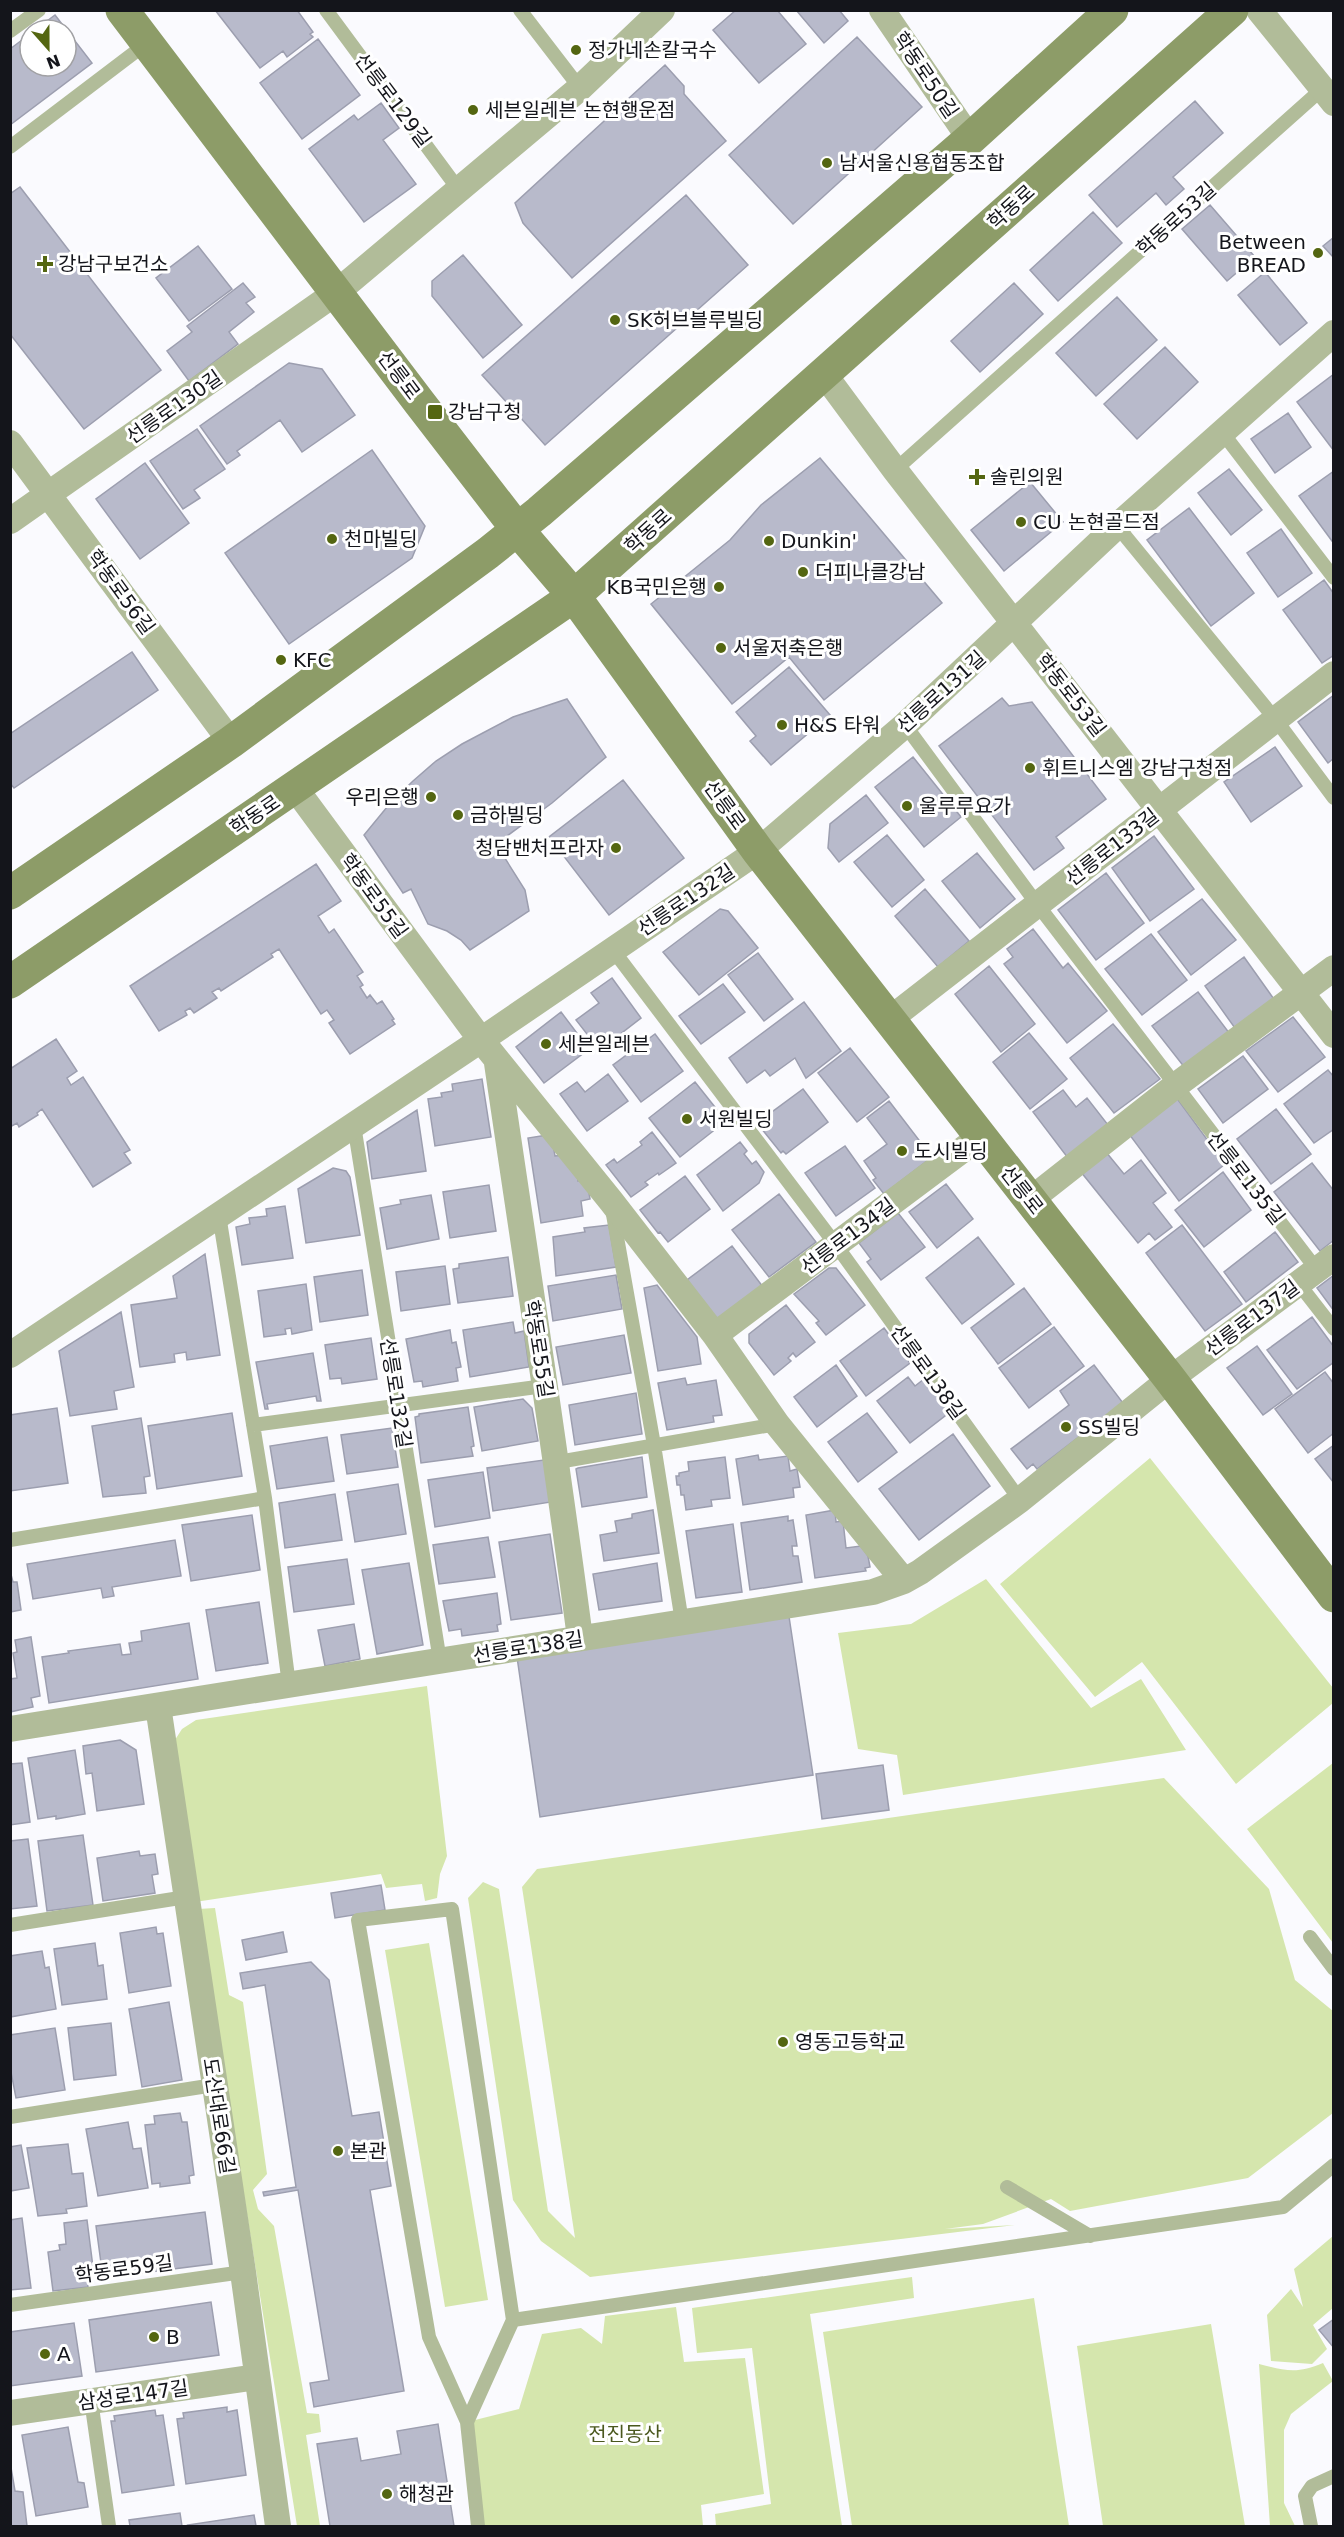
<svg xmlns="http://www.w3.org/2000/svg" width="1344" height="2537" viewBox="0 0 1344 2537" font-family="'DejaVu Sans','Noto Sans KR',sans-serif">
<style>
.green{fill:#d5e6ad}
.building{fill:#b8bacb;stroke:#9c9eaf;stroke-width:1.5}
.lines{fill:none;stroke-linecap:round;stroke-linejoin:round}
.service{stroke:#b1bc99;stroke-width:14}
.minor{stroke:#b1bc99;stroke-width:26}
.secondary{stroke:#8d9c68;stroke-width:33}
.poi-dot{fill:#546611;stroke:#fff;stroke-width:2}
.labels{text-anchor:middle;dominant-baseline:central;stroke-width:6;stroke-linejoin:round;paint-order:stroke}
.poi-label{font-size:20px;fill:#14151b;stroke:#fff;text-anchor:start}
.street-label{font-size:20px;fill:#14151b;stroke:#fff}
.park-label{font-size:20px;fill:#4a581e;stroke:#fff}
</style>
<rect width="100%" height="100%" fill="#fafafe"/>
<path class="green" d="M1150,1458L1333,1688V1703L1236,1784L1142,1662L1095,1697L1000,1584Z
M986,1579L1091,1708L1141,1679L1186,1750L903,1795L897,1755L858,1749L838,1633L911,1624Z
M427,1686L447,1856L440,1874L437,1898L425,1901L422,1884L386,1888L381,1874L195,1902L171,1746L182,1729L196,1720Z
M1333,1763V1943L1247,1829Z
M1164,1778L1269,1889L1295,1980L1333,2011V2113L1248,2178L1070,2211L1051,2199L983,2224L945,2229L1015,2225L590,2277L541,2241L513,2200L468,1898L483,1882L499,1889L548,2211L575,2238L522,1887L537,1869Z
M215,1908L229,1995L243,2002L267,2174L253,2190L258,2209L274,2226L307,2413L319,2414L321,2432L306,2435L320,2526H297L198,1909Z
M429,1943L488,2300L445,2307L385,1950Z
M1333,2236V2308L1313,2325L1327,2349L1312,2364L1271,2361L1267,2315L1291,2289L1303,2307L1294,2269Z
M912,2277L914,2298L810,2314L842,2526H716L715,2514L771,2504L752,2348L697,2353L692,2308Z
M1034,2298L1069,2526H852L823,2332Z
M676,2307L684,2362L745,2358L764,2494L701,2505L703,2526H478L467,2422L519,2409L542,2334L581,2328L602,2344L605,2316Z
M1211,2324L1245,2526H1103L1077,2346Z
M1323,2363L1333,2381L1291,2414L1284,2430V2503L1295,2526H1270L1259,2364C1285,2371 1298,2374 1323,2363Z"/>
<path class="building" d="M215,10H297L313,32L310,34L313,37L287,57L283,51L260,68Z
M736,10H777L806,44L759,83L713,30Z
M796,10H839L848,21L824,43Z
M55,15L92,63L10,125V49L30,34V66H66V30H35Z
M857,37L922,107L793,224L729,155Z
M318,39L360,95L302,139L260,83Z
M665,65L684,86V94L726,141L572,278L523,223L515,203Z
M1195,101L1223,133L1173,177L1184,189L1166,205L1156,193L1117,227L1089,195Z
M381,103L399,128L383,140L416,184L364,222L309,149L354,115L358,120Z
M20,187L161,370L84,429L10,334V194Z
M686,195L748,265L545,445L482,375Z
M1210,205L1255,257L1227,281L1182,229Z
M1093,212L1122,243L1058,301L1030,270Z
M1334,237V258L1323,246Z
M198,246L232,289L189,321L156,278Z
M463,255L522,325L483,358L432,296V281Z
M1265,272L1307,323L1280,345L1238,295Z
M243,283L255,297L246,303L254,312L229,332L238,344L189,381L167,351L192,332L187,326Z
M1014,283L1043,314L980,372L951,341Z
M1117,297L1157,340L1096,396L1056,353Z
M1165,347L1198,382L1137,439L1104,404Z
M289,363L322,369L355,415L302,452L280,420L237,451L240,455L227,464L200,426Z
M1334,374V451L1297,402Z
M1288,413L1311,447L1275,473L1251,439Z
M197,429L225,469L194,490L200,498L183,509L150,461Z
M372,450L425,526L412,558L289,644L225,553Z
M820,458L942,603L824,700L789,657L732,704L651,604L730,540L761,505Z
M145,463L189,523L140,559L96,499Z
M1229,469L1262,510L1231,535L1198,493Z
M1334,471V540L1332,541L1299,496Z
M1030,482L1063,522L1004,571L971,530Z
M1189,508L1254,593L1211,626L1147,540Z
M1281,529L1312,573L1278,597L1247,553Z
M1324,580L1334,594V655L1322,663L1283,610Z
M132,652L158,690L14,788L10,783V734Z
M789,667L830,715L771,765L750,741L756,736L736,712Z
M1334,695V758L1328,763L1298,722Z
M1002,698L1009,706L1032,702L1106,799L1056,837L1064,848L1034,870L939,746Z
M567,699L606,757L552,803L496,844L525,890L529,911L470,950L461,940L447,931L428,924L411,889L403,893L364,835L392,801L413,781L436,761L462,744L513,717Z
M1275,747L1302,786L1251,822L1224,782Z
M913,757L961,817L924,847L875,787Z
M623,780L684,858L609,915L549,837Z
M866,795L888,823L839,862L828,848L830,824Z
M887,835L924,880L892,907L854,862Z
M1154,836L1194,889L1150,921L1112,868Z
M977,853L1015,899L980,928L942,881Z
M316,864L341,901L318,916L329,933L334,929L363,972L357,976L363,985L360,987L367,998L370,995L377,1004L382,1001L394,1019L392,1020L395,1024L350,1054L329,1023L334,1020L327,1010L321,1014L279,949L271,954L273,957L221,991L219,988L212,992L217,998L194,1013L190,1008L185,1011L187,1015L159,1031L130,986Z
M1106,873L1144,923L1096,960L1058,910Z
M925,889L969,941L938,967L895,916Z
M1202,899L1236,940L1191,975L1158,932Z
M720,909L728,911L758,948L699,995L663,952Z
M1033,929L1063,968L1068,963L1107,1011L1067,1043L1004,964L1013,957L1007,949Z
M1151,934L1187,980L1142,1015L1105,969Z
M758,953L793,999L764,1021L728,975Z
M1244,957L1276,1002L1237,1031L1205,986Z
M989,966L1035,1024L1001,1052L955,994Z
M612,978L641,1018L606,1045L600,1047L594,1043L576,1020L599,1003L591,993Z
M723,984L745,1012L701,1044L679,1016Z
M1198,992L1230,1034L1185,1068L1152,1026Z
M804,1002L841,1051L806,1078L795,1058L770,1076L765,1070L747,1083L729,1058Z
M561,1012L589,1049L544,1083L516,1047Z
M1293,1017L1325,1057L1278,1092L1246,1051Z
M1113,1024L1160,1079L1114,1113L1070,1058Z
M1029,1033L1067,1079L1030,1109L993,1062Z
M655,1034L683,1071L641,1102L613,1065Z
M56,1039L77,1071L67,1078L71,1085L83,1077L130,1150L124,1153L131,1163L93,1187L42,1109L37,1113L38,1115L19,1127L17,1123L10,1127V1069Z
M850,1048L889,1097L857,1122L818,1073Z
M1243,1056L1268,1089L1223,1123L1198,1089Z
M1328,1070L1334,1077V1129L1314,1143L1284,1104Z
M608,1074L628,1101L587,1131L560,1094L577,1082L585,1092Z
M482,1079L491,1137L435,1146L428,1099L442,1097L441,1093L453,1091L452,1084Z
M695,1082L726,1121L680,1157L649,1118Z
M803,1089L828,1122L786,1154L783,1151L781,1153L757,1123Z
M1063,1090L1076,1107L1087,1098L1112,1130L1071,1162L1033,1112Z
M1176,1097L1225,1164L1179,1201L1129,1134Z
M889,1101L932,1157L884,1194L873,1180L876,1178L864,1161L887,1144L867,1118Z
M1276,1109L1311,1154L1271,1184L1237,1139Z
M417,1110L426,1171L372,1179L367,1142Z
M652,1132L676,1163L659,1175L658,1173L645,1182L648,1185L631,1197L606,1165L614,1159L617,1163L642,1145L640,1142Z
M547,1135L552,1138L555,1156L564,1155L576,1169L578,1181L581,1180L588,1187L590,1199L581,1201L583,1216L541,1223L528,1138Z
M740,1142L747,1151L744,1154L752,1164L756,1161L764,1172L759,1183L723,1211L697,1175Z
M845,1146L875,1188L836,1216L805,1173Z
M1106,1152L1124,1174L1141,1160L1166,1193L1153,1203L1172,1227L1155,1240L1149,1233L1138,1243L1081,1172Z
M1312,1163L1334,1191V1240L1320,1251L1274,1192Z
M333,1168L346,1171L350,1177L360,1235L306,1243L298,1189Z
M1223,1172L1251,1210L1204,1247L1175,1210Z
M685,1176L710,1209L668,1242L660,1232L658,1233L640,1210Z
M946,1184L973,1219L937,1248L909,1212Z
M489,1185L496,1231L450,1238L443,1192Z
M779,1194L816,1242L769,1277L732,1230Z
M431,1195L439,1239L387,1249L380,1208L401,1204L400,1200Z
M285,1206L293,1258L242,1265L236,1227L250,1224L249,1218L267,1216L266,1209Z
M898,1213L925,1247L881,1280L867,1262L871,1259L859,1243Z
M609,1225L616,1267L556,1276L553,1237L585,1232L584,1228Z
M1182,1225L1242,1304L1205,1331L1146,1253Z
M1275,1232L1298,1262L1246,1302L1224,1272Z
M978,1237L1014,1284L962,1324L926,1278Z
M732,1246L763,1287L718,1321L687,1280Z
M205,1254L220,1355L187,1360L186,1352L174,1354L175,1362L140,1367L131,1305L177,1298L173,1276Z
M508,1257L513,1296L458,1303L453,1269L459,1268V1264Z
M445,1266L450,1304L401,1311L396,1272Z
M829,1268H836L865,1305L826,1335L816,1323L819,1321L794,1294Z
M362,1270L368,1315L320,1322L314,1277Z
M616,1275L622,1309L553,1321L548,1286Z
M1334,1275V1311L1317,1288Z
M306,1284L312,1330L292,1334L291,1328L285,1329L286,1334L264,1337L258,1291Z
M657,1285L697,1337L701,1364L658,1371L644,1288Z
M1024,1288L1051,1324L998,1364L971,1328Z
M786,1305L815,1342L796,1357L793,1353L788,1358L791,1361L774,1375L749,1343V1334Z
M121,1312L134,1387L114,1391L117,1409L70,1416L59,1351Z
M1312,1317L1334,1347V1362L1297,1389L1267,1350Z
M513,1322L515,1333L524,1331L529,1367L470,1377L463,1330Z
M1054,1327L1084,1366L1029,1408L999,1368Z
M884,1328L910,1363L866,1396L840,1361Z
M450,1330L452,1343L456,1342L461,1367L456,1368L458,1381L423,1387L422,1381L414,1382L406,1339Z
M624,1335L631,1373L563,1385L556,1347Z
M371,1338L377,1379L342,1384L341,1378L330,1379L325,1345Z
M1257,1346L1292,1394L1263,1415L1227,1368Z
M313,1353L321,1401H317L316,1396L267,1404L268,1409H265L256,1362Z
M836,1365L857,1396L817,1427L794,1397Z
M1094,1365L1123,1403L1037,1469L1033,1464L1027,1469L1011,1449L1069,1405L1060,1391Z
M1325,1372L1334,1384V1433L1308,1453L1275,1409Z
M908,1377L915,1386L924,1379L950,1412L910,1443L877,1401Z
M685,1378L687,1385L716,1380L722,1415L713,1416L714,1422L667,1430L658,1383Z
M636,1393L642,1434L575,1445L569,1405Z
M523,1399L532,1408L538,1441L482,1451L474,1407Z
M468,1407L474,1446L471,1447L473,1456L421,1463L415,1417L419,1416V1414Z
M57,1408L68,1483L10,1491V1415Z
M232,1413L242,1476L157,1489L148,1426Z
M867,1413L897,1452L858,1482L828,1442Z
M141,1418L150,1476L144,1477L146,1493L103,1497L92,1426Z
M392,1428L398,1467L347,1474L341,1435Z
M953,1434L990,1486L919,1540L879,1489Z
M327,1437L334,1481L277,1489L270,1446Z
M1334,1445V1483L1315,1459Z
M758,1455L759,1460L788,1456L790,1471L797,1469L800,1487L793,1488L794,1497L743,1505L736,1459Z
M642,1457L647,1497L582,1507L576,1469L578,1468Z
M725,1457L730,1498L711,1500L712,1506L686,1510L684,1495H681L680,1485H677L676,1476H679V1473L689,1471L688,1462Z
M544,1460L551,1502L493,1511L487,1468Z
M483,1472L490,1518L435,1527L428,1480Z
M398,1484L406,1534L355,1542L347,1492Z
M335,1494L342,1540L285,1548L279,1503Z
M653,1510L659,1553L604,1561L600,1535L617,1532L615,1521L632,1518V1514Z
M835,1510L836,1522L843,1521L846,1548L861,1546L868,1556L870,1567L865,1568L866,1571L815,1578L806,1515Z
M252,1515L260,1570L191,1581L182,1525Z
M788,1516V1521L793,1520L797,1546H792L793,1556H798L802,1582L750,1590L741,1523Z
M733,1524L742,1592L696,1598L686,1531Z
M550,1534L562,1613L511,1620L499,1542Z
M488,1537L495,1577L439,1584L433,1545Z
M175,1540L181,1576L112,1587L114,1596L103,1598L101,1588L33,1599L27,1564Z
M347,1559L354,1604L294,1612L288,1567Z
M409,1563L423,1645L377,1654L362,1570Z
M657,1563L662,1601L599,1610L593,1574Z
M10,1571L13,1582H17L21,1610L10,1612Z
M497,1593L501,1624L497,1625L498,1631L462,1636L461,1629L449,1631L443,1601Z
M259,1602L268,1663L216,1671L206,1610Z
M788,1610L813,1775L540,1817L516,1650Z
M189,1623L198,1679L49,1703L42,1657L69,1653L68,1651L120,1644L122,1655L131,1654L129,1643L142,1641L141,1631Z
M354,1624L360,1659L325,1666L318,1630Z
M31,1637L40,1696L31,1698L33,1707L10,1712V1679L17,1678L13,1653L17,1652L15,1640Z
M120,1740L136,1750L144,1804L97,1811L92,1773L86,1774L83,1746Z
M75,1750L85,1814L56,1819V1816L38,1819L28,1758Z
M22,1763L30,1822L10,1825V1764Z
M883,1765L889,1810L822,1819L816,1774Z
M83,1835L93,1905L47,1911L38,1841Z
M28,1839L37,1906L10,1909V1841Z
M139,1851L140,1856L155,1854L158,1874L152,1875L155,1893L103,1901L97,1858Z
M381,1885L385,1910L335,1918L331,1893Z
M156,1927L157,1934L163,1933L171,1986L129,1993L120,1933Z
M283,1932L287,1952L246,1960L242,1940Z
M95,1943L98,1966L103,1965L107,1999L62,2005L54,1949Z
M42,1951L45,1968L49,1967L56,2009L10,2017V1956Z
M311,1962L329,1980L352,2116L379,2112L391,2186L370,2190L404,2391L314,2407L310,2383L329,2380L298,2190L264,2196L263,2192L296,2187L265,1985L243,1989L240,1973Z
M169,2002L182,2080L142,2087L129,2009Z
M111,2023L116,2075L74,2080L68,2028Z
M55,2028L65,2090L16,2098L10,2067V2035Z
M180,2113L182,2122H187L194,2175L189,2176L190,2183L160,2187V2183L152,2184L145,2125L155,2124L154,2116Z
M128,2122L133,2149L141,2148L148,2188L98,2196L86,2129Z
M68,2144L72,2174L83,2173L87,2206L66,2209L67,2213L38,2216L27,2148Z
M21,2145L29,2188L10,2191V2147Z
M205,2212L212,2264L103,2278L96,2226Z
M22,2218L31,2288L10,2290V2220Z
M87,2220L94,2275L87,2276L88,2287L53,2291L48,2252L60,2250L59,2245L66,2244L64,2223Z
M211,2302L219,2355L96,2372L89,2320Z
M1334,2319V2348L1319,2330Z
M74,2323L82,2376L10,2386V2332Z
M227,2407V2412L237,2410L246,2475L186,2484L177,2419L184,2418L183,2413Z
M155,2410L156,2416L163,2415L174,2485L122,2493L111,2421H115L114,2416Z
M438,2424L454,2526H330L317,2444L357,2438L361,2461L401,2454L397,2431Z
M68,2427L78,2482L84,2483L88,2507L36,2516L22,2435Z
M10,2462L15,2491L23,2492L27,2526H10Z
M180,2513L182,2526H130L129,2520Z
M254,2515L256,2526H189L188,2525Z"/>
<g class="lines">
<path class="service" d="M326,10L459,190
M520,10L580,88
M10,31L39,10
M10,147L147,43
M1222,432L1334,578
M895,470L1322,89
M1117,526L1276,720L1334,798
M905,725L1037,904L1317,1270
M613,950L836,1245L1020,1500
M354,1125L440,1661
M612,1209L654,1445L682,1622
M219,1215L265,1498L289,1685
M1299,1284L1334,1329
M253,1425L544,1386
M558,1462L777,1424
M10,1540L265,1498
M10,1925L186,1897
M1310,1937L1334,1969
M10,2117L214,2085
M1007,2187L1090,2236
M10,2305L243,2272
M91,2400L109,2526
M467,2422L513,2320
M478,2526L467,2422L429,2337L358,1920L452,1909L513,2320L1283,2207L1334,2165
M1311,2526L1305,2496L1312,2486L1334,2476"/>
<path class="minor" d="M882,10L970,139
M1259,10L1334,103
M824,374L895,470L1334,1035
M10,443L231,742
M10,521L337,292L580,88L662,10
M295,788L481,1040L611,1201L715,1335L777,1424L904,1581
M890,1019L1334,674
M497,1063C525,1254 555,1446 580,1638
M1030,1200L1175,1086L1334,968
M715,1335L981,1136
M10,1355L481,1040L758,851L905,725L1117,526L1334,333
M158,1706L243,2272L278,2526
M10,1729L873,1592L904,1581L920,1572L1020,1500L1170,1379L1334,1257
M10,2413L256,2377"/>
<path class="secondary" d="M122,10L419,402L517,529L574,596L758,851L1170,1379L1334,1596
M10,893L231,742L488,553L539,512L970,139L1112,10
M10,982L574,596L1232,10"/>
</g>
<g class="poi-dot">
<circle cx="576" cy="50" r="6"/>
<circle cx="473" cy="110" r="6"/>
<circle cx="827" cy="163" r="6"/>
<circle cx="1318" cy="253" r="6"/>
<path d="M42 255h6v6h6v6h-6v6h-6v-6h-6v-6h6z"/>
<circle cx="615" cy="320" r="6"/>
<rect x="427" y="404" width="16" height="16" rx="3"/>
<path d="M974 468h6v6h6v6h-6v6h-6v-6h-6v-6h6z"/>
<circle cx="1021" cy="522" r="6"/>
<circle cx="332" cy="539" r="6"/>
<circle cx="769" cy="541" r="6"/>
<circle cx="803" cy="572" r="6"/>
<circle cx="719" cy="587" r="6"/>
<circle cx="721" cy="648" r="6"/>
<circle cx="281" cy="660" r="6"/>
<circle cx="782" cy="725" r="6"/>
<circle cx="1030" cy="768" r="6"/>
<circle cx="431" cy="797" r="6"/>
<circle cx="907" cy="806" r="6"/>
<circle cx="458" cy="815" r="6"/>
<circle cx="616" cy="848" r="6"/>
<circle cx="546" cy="1044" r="6"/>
<circle cx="687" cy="1119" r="6"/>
<circle cx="902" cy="1151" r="6"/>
<circle cx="1066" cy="1427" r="6"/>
<circle cx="783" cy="2042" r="6"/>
<circle cx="338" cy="2151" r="6"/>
<circle cx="154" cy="2337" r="6"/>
<circle cx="45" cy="2354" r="6"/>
<circle cx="387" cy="2494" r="6"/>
</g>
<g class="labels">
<g class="poi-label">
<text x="588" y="50">정가네손칼국수</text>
<text x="485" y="110">세븐일레븐 논현행운점</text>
<text x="839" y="163">남서울신용협동조합</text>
<text x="1306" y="242" text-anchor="end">Between<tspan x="1306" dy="23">BREAD</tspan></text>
<text x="58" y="264">강남구보건소</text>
<text x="627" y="320">SK허브블루빌딩</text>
<text x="448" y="412">강남구청</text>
<text x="990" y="477">솔린의원</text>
<text x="1033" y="522">CU 논현골드점</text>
<text x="344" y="539">천마빌딩</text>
<text x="781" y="541">Dunkin'</text>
<text x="815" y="572">더피나클강남</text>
<text x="707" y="587" text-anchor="end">KB국민은행</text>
<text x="733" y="648">서울저축은행</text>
<text x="293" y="660">KFC</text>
<text x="794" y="725">H&amp;S 타워</text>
<text x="1042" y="768">휘트니스엠 강남구청점</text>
<text x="419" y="797" text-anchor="end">우리은행</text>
<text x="919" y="806">울루루요가</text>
<text x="470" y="815">금하빌딩</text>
<text x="604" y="848" text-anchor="end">청담밴처프라자</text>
<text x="558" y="1044">세븐일레븐</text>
<text x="699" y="1119">서원빌딩</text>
<text x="914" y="1151">도시빌딩</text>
<text x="1078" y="1427">SS빌딩</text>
<text x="795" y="2042">영동고등학교</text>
<text x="350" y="2151">본관</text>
<text x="166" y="2337">B</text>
<text x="57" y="2354">A</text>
<text x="399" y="2494">해청관</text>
</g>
<g class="street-label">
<text transform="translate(926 75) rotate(56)">학동로50길</text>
<text transform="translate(393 100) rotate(53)">선릉로129길</text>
<text transform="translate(1011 207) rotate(-42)">학동로</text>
<text transform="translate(1176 219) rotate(-42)">학동로53길</text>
<text transform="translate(399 375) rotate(53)">선릉로</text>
<text transform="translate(174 407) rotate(-35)">선릉로130길</text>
<text transform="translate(648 531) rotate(-42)">학동로</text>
<text transform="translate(121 592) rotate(54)">학동로56길</text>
<text transform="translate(941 692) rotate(-42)">선릉로131길</text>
<text transform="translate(1071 695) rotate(52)">학동로53길</text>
<text transform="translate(725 805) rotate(54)">선릉로</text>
<text transform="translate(255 815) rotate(-34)">학동로</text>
<text transform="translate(1112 847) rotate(-38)">선릉로133길</text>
<text transform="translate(374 896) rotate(54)">학동로55길</text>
<text transform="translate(686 900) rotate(-34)">선릉로132길</text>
<text transform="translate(1246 1178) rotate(52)">선릉로135길</text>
<text transform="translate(1022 1190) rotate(52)">선릉로</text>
<text transform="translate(848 1236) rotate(-37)">선릉로134길</text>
<text transform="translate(1252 1318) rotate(-37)">선릉로137길</text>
<text transform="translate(539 1349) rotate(81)">학동로55길</text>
<text transform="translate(928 1372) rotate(54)">선릉로138길</text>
<text transform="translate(396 1393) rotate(81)">선릉로132길</text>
<text transform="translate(528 1647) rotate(-9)">선릉로138길</text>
<text transform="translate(219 2116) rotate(81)">도산대로66길</text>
<text transform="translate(124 2269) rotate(-8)">학동로59길</text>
<text transform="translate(133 2395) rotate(-8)">삼성로147길</text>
</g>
<g class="park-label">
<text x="625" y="2434">전진동산</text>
</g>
</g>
<rect width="1344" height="2537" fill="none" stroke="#14151b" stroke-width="24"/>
<g transform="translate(48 48) rotate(159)"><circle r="28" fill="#ffffff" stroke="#a1a1a4" stroke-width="1.5"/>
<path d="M0-4.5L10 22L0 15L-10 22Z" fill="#546611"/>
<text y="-9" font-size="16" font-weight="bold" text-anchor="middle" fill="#14151b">N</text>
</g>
</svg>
